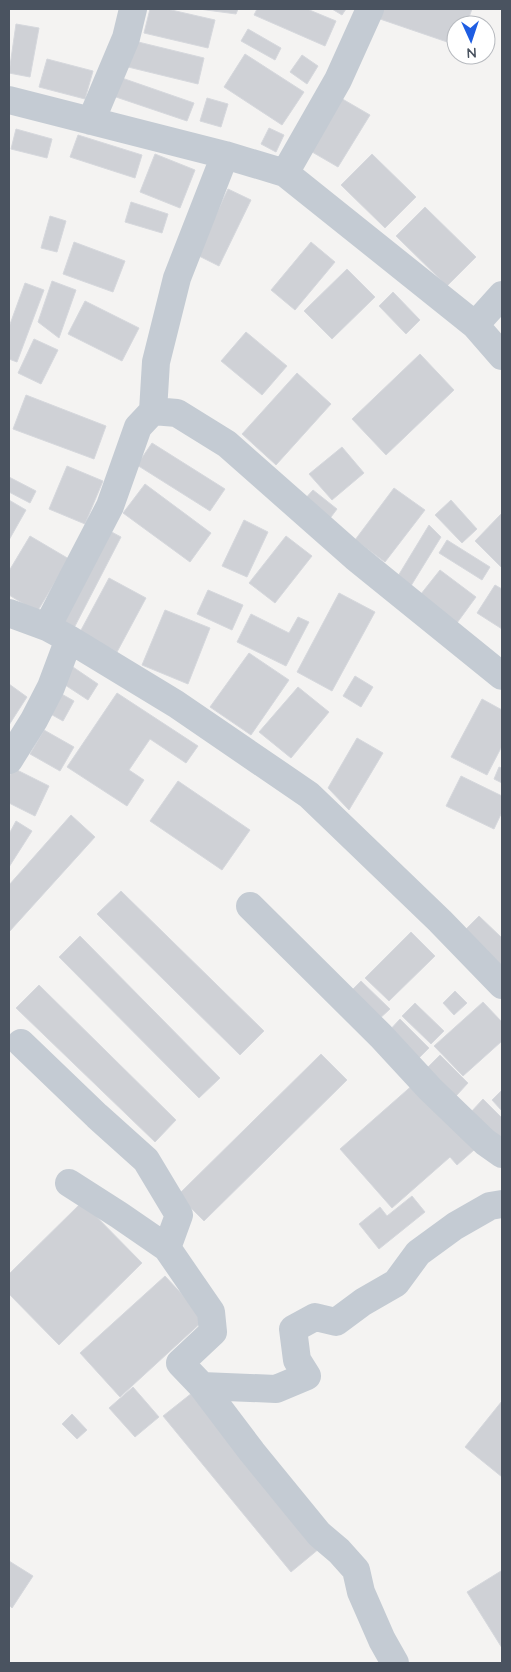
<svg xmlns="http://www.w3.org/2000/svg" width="511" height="1672" viewBox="0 0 511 1672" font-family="Quicksand,sans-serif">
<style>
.building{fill:#cfd1d6;stroke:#d6d8dd}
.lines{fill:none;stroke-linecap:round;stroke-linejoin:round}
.street{stroke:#c4cbd3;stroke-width:28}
</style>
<rect width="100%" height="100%" fill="#f4f3f2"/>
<path class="building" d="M150,9H167L215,20L208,48L144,33Z
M199,9H238L236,14Z
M257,9H307L336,21L325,46L254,15Z
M332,9H346L342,15Z
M383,9H472L466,25H456V45L380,19Z
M16,24L39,28L30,77L9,73Z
M248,29L281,48L275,60L241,41Z
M130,40L204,58L198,84L124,66Z
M245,54L304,92L282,125L224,87Z
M302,55L318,66L307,84L290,72Z
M47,59L93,71L85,99L39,87Z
M119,77L194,103L187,121L113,96Z
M339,97L370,115L338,167L307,149Z
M207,98L228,104L221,127L200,121Z
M269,128L284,135L276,152L261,144Z
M16,129L52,139L47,158L11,149Z
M78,135L142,155L135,178L70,157Z
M155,154L195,170L180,208L140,192Z
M372,154L416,197L385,228L341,185Z
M228,189L251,200L219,266L197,255Z
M131,202L168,214L162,233L125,222Z
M425,207L476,257L447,286L396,236Z
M50,216L66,221L57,252L41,248Z
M74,242L125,261L113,292L63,274Z
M311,242L335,262L295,310L271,290Z
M347,269L375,297L332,339L304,311Z
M52,281L76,290L59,338L38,322Z
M25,283L44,290L17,362L9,359V327Z
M393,292L420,320L406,334L379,306Z
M85,301L139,328L122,361L68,334Z
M246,332L287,366L262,395L221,361Z
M34,339L58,350L41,384L18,373Z
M420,354L454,390L386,455L352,419Z
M297,373L331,404L276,465L242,434Z
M26,395L106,426L94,459L13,429Z
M152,443L225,489L210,511L137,465Z
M342,447L364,473L332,500L309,474Z
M67,466L103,481L85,524L49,509Z
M9,477L36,491L30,503L9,492Z
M145,484L211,533L190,562L123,513Z
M394,488L425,510L385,562L355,540Z
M313,490L337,509L328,521L303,501Z
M9,500L26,510L9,540Z
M451,500L477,529L462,543L435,515Z
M502,513V568L475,541Z
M244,520L268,532L247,577L222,566Z
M429,525L441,537L409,589L395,581Z
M106,529L121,537L74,628L59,620Z
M30,536L69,559L37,612L9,595V571Z
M286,536L312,556L275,603L249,583Z
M447,540L490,567L482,580L439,553Z
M440,570L476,597L454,627L417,599Z
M109,578L146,598L117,652L80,632Z
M495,585L502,589V629L477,613Z
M208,590L243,605L232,630L197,614Z
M339,593L375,612L332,691L297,672Z
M165,610L210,628L188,684L142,665Z
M251,614L289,633L298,617L309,622L286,666L237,642Z
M249,653L289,680L251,735L210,707Z
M70,665L98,684L88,700L59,681Z
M355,676L373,687L361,707L343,696Z
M9,684L27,697L9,725Z
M298,687L329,712L291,758L259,732Z
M58,692L74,701L63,721L47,712Z
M117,693L198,746L186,763L150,739L129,770L144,780L127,806L67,767Z
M482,699L502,710V746L487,775L451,757Z
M44,730L74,747L60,771L30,754Z
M357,738L383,753L349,810L328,788Z
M499,767L502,768V783L494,779Z
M13,768L49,786L35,816L9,803V777Z
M461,776L502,796V812L494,829L446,806Z
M178,781L250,830L222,870L150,821Z
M71,815L95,837L9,932V885Z
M16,821L32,831L9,867V834Z
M121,891L264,1031L240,1055L97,914Z
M479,916L502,938V972L461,934Z
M411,932L435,956L389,1001L365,978Z
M80,936L220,1078L199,1098L59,957Z
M361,981L390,1009L377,1021L348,994Z
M39,985L176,1120L155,1142L16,1008Z
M455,991L467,1003L454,1015L443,1003Z
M483,1002L502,1022V1041L463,1076L434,1046Z
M415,1003L444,1031L431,1044L402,1016Z
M400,1019L429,1048L417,1060L388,1032Z
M321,1054L347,1080L204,1221L178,1195Z
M440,1055L468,1083L456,1096L427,1068Z
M415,1083L474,1150L457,1165L450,1157L392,1208L340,1149Z
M502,1090V1111L492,1100Z
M483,1099L502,1118V1137L500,1140L471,1112Z
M412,1196L425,1212L379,1249L359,1224L380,1207L387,1216Z
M82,1202L142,1263L59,1345L9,1294V1274Z
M165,1276L205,1319L120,1397L80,1353Z
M133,1387L159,1417L135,1437L109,1408Z
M192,1393L320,1548L291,1572L163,1416Z
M502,1401V1477L465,1447Z
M72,1414L87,1430L77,1439L62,1424Z
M9,1561L33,1576L12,1608L9,1605Z
M501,1571L502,1573V1648L467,1592Z"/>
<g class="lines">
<path class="street" d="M9,100L225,155L285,173L475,325L502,356
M91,121L126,38L133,9
M285,173L338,80L370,9
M475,325L502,295
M153,411L156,362L177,278L225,155
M9,613L47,627L69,639L176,704L309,795L440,921L502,985
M47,627L110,506L138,427L153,411L177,413L227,444L355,557L502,676
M9,760L34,720L51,687L69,639
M250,906L381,1036L430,1089L485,1142L502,1154
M21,1043L97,1116L146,1160L179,1215L167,1248
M69,1183L119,1215L167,1248L211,1312L213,1332L180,1363L202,1386L252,1452L319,1534L339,1551L356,1570L361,1592L382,1640L395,1663
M202,1386L276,1389L307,1376L297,1360L293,1329L315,1317L336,1322L363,1302L396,1283L418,1253L455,1226L490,1206L502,1204"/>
</g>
<rect width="511" height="1672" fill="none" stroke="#4a5360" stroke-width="20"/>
<g transform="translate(471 40) rotate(177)"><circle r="24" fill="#ffffff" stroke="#b7babf"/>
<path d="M0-4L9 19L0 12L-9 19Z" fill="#1e5de2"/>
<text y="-8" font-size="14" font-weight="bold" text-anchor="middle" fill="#4a5360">N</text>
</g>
</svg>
